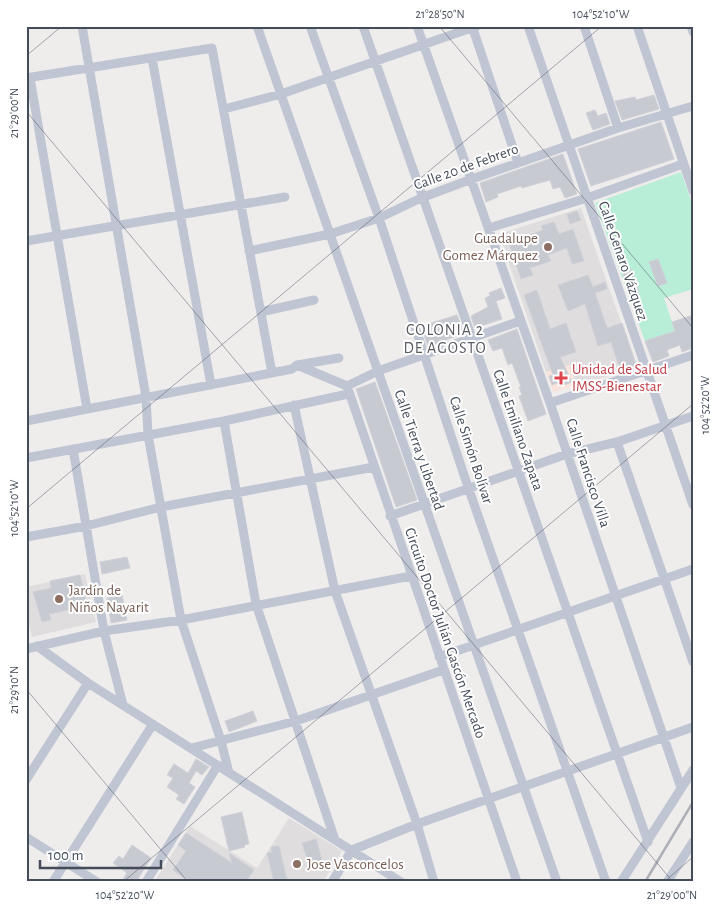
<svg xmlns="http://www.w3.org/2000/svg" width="719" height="908" viewBox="0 0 719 908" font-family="'Alegreya Sans',sans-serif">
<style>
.education{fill:#e0ddde}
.medical{fill:#fae3da}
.green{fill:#b8eed7}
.building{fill:#c8cad2;stroke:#d0d1d8}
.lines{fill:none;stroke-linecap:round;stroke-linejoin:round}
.minor{stroke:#bfc5d2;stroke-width:9}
.rail{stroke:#aeb0b7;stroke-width:2.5}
.ticks{fill:none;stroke:#444c59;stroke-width:1;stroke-opacity:0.45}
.education-dot{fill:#8d6e63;stroke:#fff;stroke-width:2}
.health-dot{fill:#e0444e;stroke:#fff;stroke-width:2}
.labels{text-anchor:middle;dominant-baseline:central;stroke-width:4;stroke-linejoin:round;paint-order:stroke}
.street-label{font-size:15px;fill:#444c59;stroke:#fff}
.education-label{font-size:15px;fill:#785e54;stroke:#fff;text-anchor:start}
.health-label{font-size:15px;fill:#be3a42;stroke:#fff;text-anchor:start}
.neighbourhood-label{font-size:16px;letter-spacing:1px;fill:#595b61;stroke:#fff}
.neatline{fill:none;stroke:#444c59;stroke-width:2}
.ticks-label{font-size:12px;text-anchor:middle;fill:#444c59}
</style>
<rect width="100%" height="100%" fill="#efecec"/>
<path class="education" d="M581,208L637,368L576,385L570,365L546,372L499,234Z
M85,574L96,622L32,637L26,611V587Z
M289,818L342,851L323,882H154L190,826L257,868Z"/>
<path class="medical" d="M570,365L576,385L553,392L546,372Z"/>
<path class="green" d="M681,172L693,206V289L664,298L675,331L645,341L595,203Z"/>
<path class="building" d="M654,95L659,109L622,120L615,101L635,97L636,100Z
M595,110L598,116L606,113L610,124L593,130L586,113Z
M661,122L674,159L591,186L578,149Z
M563,154L577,194L565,198L560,187L553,189L550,180L522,188L521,186L497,194L498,197L486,202L480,183Z
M577,211L581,220L570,224L567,214Z
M554,222L559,234L573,229L584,261L572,264L567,248L548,255L551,261L530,268L533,275L521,279L509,243L543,230L541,226Z
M658,259L667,283L658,286L649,262Z
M630,268L639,292L631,295L622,271Z
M588,275L593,287L605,282L607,289L595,293L607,328L622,323L637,367L621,372L611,342L598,346L585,304L568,311L558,285Z
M501,288L505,298L496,301L502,319L475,328L471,316L488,307L485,298L490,296L489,293Z
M537,290L550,329L566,323L576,352L560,357L572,382L559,387L557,383L552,385L549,376L553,375L524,295Z
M457,315L464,333L428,347L421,326Z
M693,315V348L682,352L680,345L667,350L669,356L653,362L645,341L675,331L672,322Z
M517,329L546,414L528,421L519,396L522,395L519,387H521L512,363L508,365L502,348L493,351L488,340Z
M375,382L417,500L396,507L356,389Z
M127,557L130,568L102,574L100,562Z
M80,575L87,606L49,614L51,620L42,622L33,592L51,588L50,581Z
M122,595L127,620L111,623L107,598Z
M253,711L257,721L229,732L225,721Z
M196,759L209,767L202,775L196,771L189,783L195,787L184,804L176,799L179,795L167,787L173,778L167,775L174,764L188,773Z
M242,812L249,844L244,845L245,847L229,851L221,817Z
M186,833L232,863L229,853L254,870L246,882H190L173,870L186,851L178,845Z
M316,839L322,860L309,865L302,843Z
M132,845L151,858L136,882H121L127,873L113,863L119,856L123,859Z
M279,846L287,880L274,882L267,853L272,852L271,847Z"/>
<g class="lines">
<path class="minor" d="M82,26L146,397L148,435L181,620L221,741L229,773
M257,26L557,882
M310,26L379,218L468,487L606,882
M363,26L648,842
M417,26L550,403L681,788
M472,26L518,163
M528,26L693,505
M584,26L618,128
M637,26L693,191
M691,26L693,32
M152,58L211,385
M26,78L212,48L272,373
M30,78L87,409
M224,109L281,94L477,26
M489,228L587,198L683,164
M26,241L285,197
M249,251L330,234L379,218L421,198L472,179L618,128L693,106
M261,312L314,300
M297,365L339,358
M347,386L517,882
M347,386L378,371L520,321
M550,403L693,355
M294,405L335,591L417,824L434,882
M26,421L292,369L297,365L347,386
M224,421L256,604L335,840
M617,442L693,662
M73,449L104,631L123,705
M26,458L224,421L348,394
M390,516L567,454L617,442L693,416
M26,537L86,526L161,507L374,467
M37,646L88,683L401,882
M26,649L104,631L181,620L411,576
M439,657L693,569
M192,748L296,721L443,670
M26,780L88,683
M26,837L97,882
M53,882L153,724
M146,882L218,765
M332,882L352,850L417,824L693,727
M621,882L693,770
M667,882L693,842"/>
<path class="rail" d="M645,882L693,802"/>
</g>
<path class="ticks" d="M439,26L693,328M26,56L62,26M26,111L673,882M26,509L602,26M26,689L188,882M123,882L693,404M664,882L693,857"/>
<g class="education-dot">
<circle cx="548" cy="247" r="5"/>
<circle cx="59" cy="599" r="5"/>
<circle cx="297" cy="864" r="5"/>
</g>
<path class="health-dot" d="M558.5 370.5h5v5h5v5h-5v5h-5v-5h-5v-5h5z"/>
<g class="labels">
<g class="street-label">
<text transform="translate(466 167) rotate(-20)">Calle 20 de Febrero</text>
<text transform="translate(623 261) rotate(71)">Calle Genaro Vázquez</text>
<text transform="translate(518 430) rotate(71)">Calle Emiliano Zapata</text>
<text transform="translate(419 450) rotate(71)">Calle Tierra y Libertad</text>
<text transform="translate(471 450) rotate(72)">Calle Simón Bolívar</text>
<text transform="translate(588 473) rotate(72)">Calle Francisco Villa</text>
<text transform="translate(445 633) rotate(71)">Circuito Doctor Julián Gascón Mercado</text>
</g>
<g class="education-label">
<text x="538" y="238" text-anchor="end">Guadalupe<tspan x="538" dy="17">Gomez Márquez</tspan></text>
<text x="69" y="590">Jardín de<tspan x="69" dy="17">Niños Nayarit</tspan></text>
<text x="307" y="864">Jose Vasconcelos</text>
</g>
<g class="health-label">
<text x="572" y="369">Unidad de Salud<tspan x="572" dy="17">IMSS-Bienestar</tspan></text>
</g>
<g class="neighbourhood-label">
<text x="445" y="330">COLONIA 2<tspan x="445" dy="18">DE AGOSTO</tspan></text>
</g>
</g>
<rect width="719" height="908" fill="none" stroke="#ffffff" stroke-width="55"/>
<path d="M40 860v8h121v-8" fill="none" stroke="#444c59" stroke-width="2.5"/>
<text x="48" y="860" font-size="15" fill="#444c59" stroke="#ffffff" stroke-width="4" paint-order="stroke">100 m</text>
<rect x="28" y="28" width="664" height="852" class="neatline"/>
<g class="ticks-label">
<text x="440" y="18">21°28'50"N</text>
<text x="601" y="18">104°52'10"W</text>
<text transform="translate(14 113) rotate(-90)" y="4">21°29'00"N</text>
<text transform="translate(705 405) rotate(-90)" y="4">104°52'20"W</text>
<text transform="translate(14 508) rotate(-90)" y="4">104°52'10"W</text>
<text transform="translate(14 690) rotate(-90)" y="4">21°29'10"N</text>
<text x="125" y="899">104°52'20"W</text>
<text x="672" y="899">21°29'00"N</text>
</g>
</svg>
